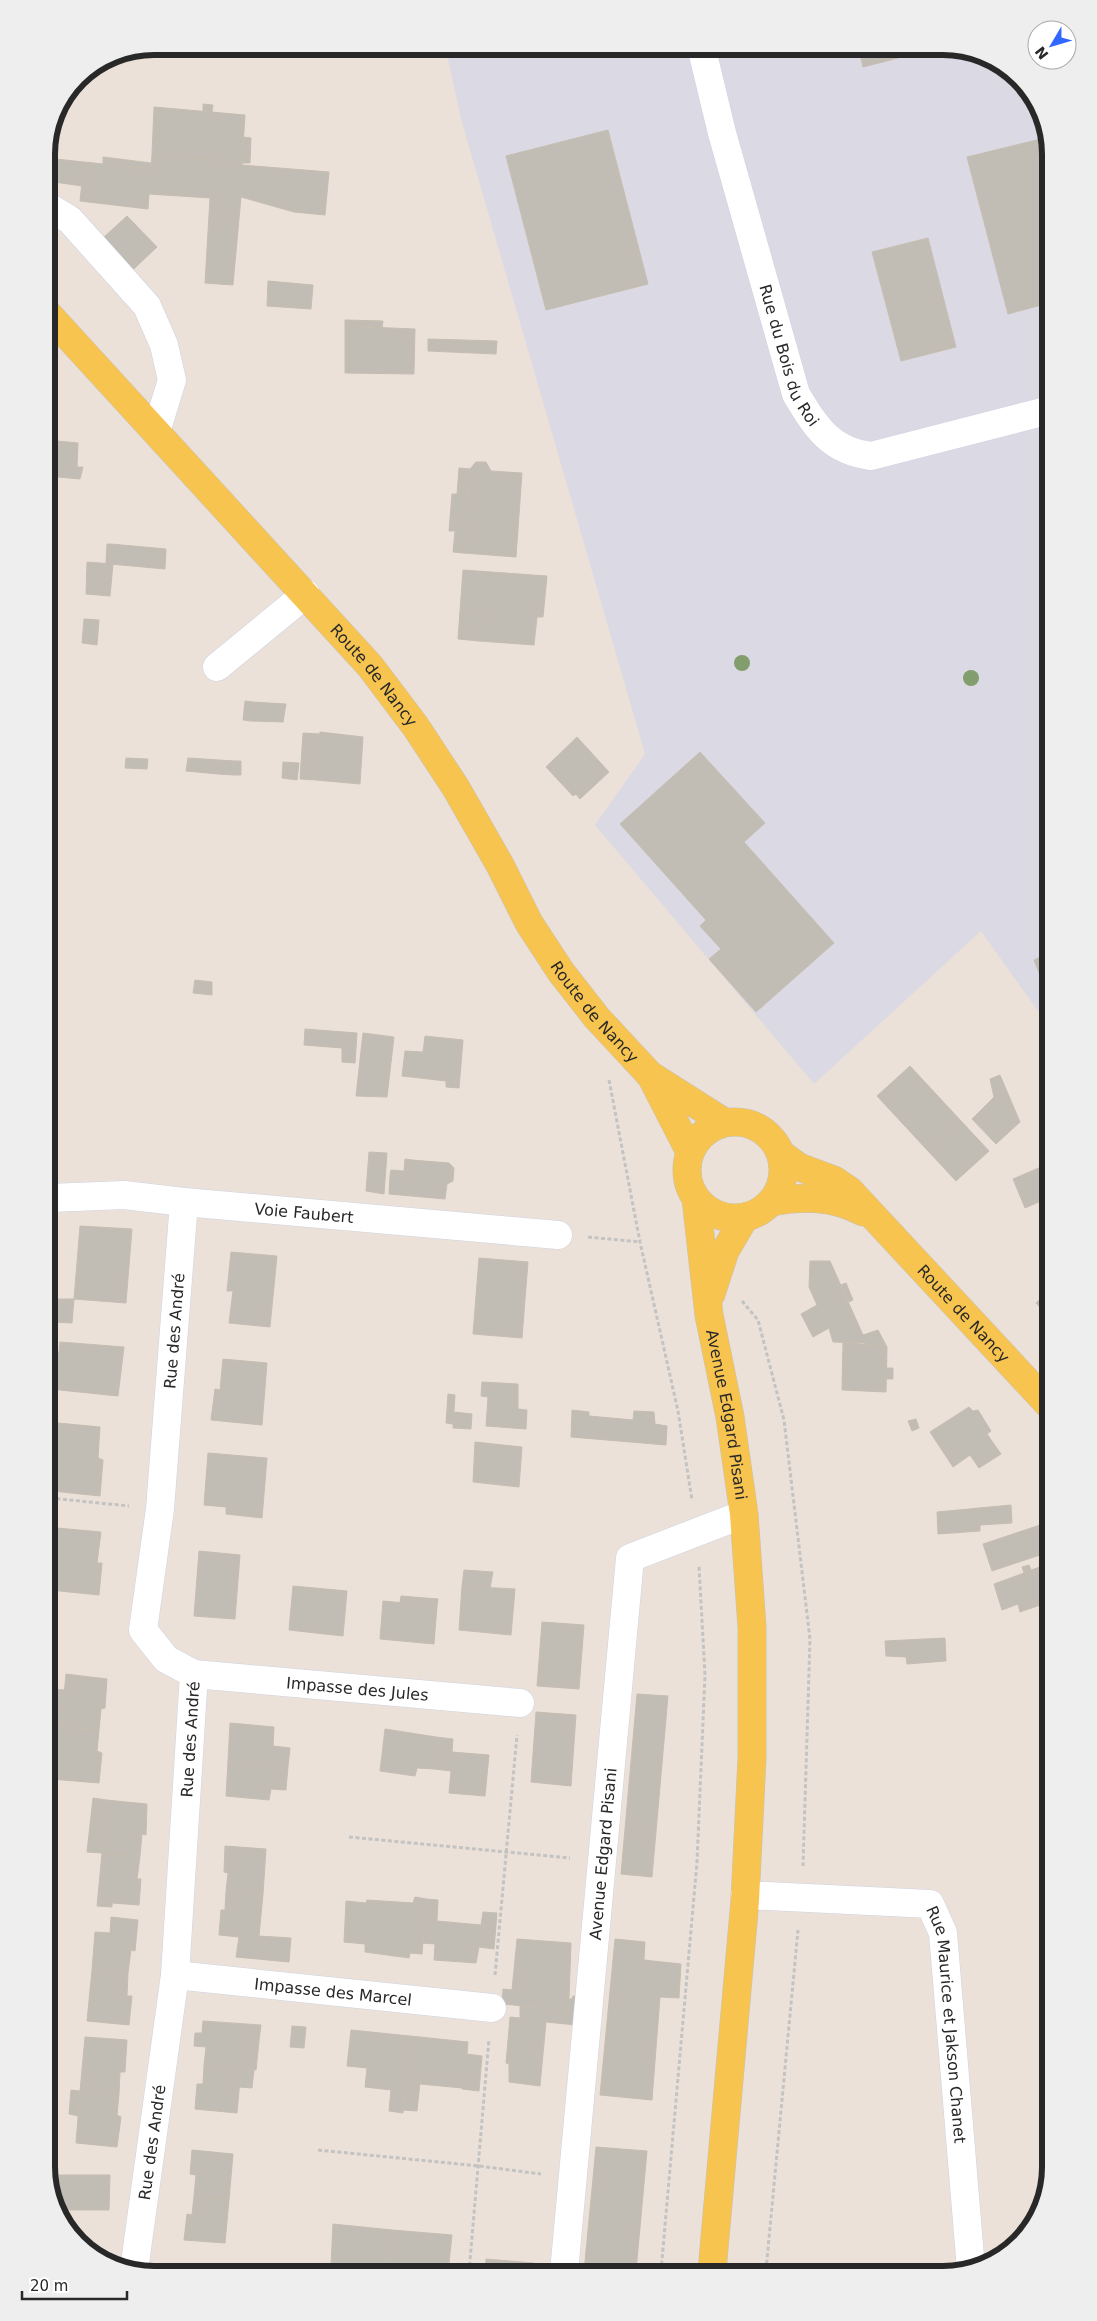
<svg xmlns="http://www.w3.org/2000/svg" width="1097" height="2321" viewBox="0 0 1097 2321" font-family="'DejaVu Sans',sans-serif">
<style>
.industrial{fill:#dbd9e3}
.building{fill:#c2bdb4;stroke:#c6bdb2}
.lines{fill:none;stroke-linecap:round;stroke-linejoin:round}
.minor-casing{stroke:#cdd3e2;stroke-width:29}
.major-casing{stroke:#c3c3c3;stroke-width:29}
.path{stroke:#c3c3c3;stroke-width:3;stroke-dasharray:4 2.5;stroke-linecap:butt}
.minor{stroke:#fff;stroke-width:28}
.major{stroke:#f8c450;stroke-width:28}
.tree{fill:#829e6d}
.labels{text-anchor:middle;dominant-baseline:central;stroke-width:4;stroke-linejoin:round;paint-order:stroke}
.street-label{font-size:16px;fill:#282828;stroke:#fff}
.rim{fill:none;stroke:#282828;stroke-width:6}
</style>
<rect width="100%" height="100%" fill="#ebe1d8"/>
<path class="industrial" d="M445,46L951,47L1009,69L1045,119L1048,1025L981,931L814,1084L595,825L645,754L461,119Z"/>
<path class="building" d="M858,46L941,47L863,67Z
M203,104L213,105L212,112L203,111Z
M154,107L245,115L242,163L152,154Z
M608,130L648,284L546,310L506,156Z
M243,137L251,138L250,163H242Z
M1045,138V304L1008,314L967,157Z
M152,154L242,163V165L329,172L325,215L294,212L241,197L233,285L205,283L210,198L149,194L148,209L80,201L84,162L151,169Z
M103,157L151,163V169L103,164Z
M46,158L84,162L82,186L47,181Z
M127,216L157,247L121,281L91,249Z
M928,238L956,347L901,361L872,252Z
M268,281L313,285L311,309L267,306Z
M345,320L383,321L382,328L345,326Z
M345,326L415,329L414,374L345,373Z
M428,339L497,341L496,354L428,351Z
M47,440L78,443L77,467H83L80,479L47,476Z
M476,462H486L491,471L522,473L516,557L463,553L466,521H461L462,506H467L470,469Z
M459,468L470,469L467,506H462L461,521H466L463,553L453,552L455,531H449L452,494H457Z
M107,544H111L110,564L106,563Z
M111,544L166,549L165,569L110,564Z
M87,562L113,564L110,596L86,594Z
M463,570L547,576L543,617H537L534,645L479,641L481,613L460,611Z
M460,611L481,613L479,641L458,639Z
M84,619L99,620L97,645L82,643Z
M48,625H53L48,683Z
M245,701L253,702L251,721L243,720Z
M253,702L286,704L283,722L251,721Z
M320,732L363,737L360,784L316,780Z
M303,733L320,734L316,780L300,779Z
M577,737L609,772L580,799L576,794L573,796L546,767Z
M700,752L765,823L744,842L834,943L756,1012L709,959L721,949L700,926L706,920L620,824Z
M126,758L148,759L147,769L125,768Z
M188,758L219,760L218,774L186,771Z
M219,760L235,761L234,775L218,774Z
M235,761H241V775H234Z
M283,762L299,763L297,780L282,778Z
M1047,954V983L1044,985L1034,960Z
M195,980L212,982V995L193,993Z
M305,1029L357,1033L355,1063L342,1062V1048L304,1045Z
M363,1033L394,1037L387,1097L356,1096Z
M425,1036L463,1040L459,1088L446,1087V1081L402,1076L405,1051L423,1052Z
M910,1066L962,1122L929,1152L877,1096Z
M1000,1075L1020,1122L996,1144L972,1119L994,1097L990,1079Z
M962,1122L989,1151L956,1181L929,1152Z
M369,1152L387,1153L384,1194L366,1191Z
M405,1159L412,1160L410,1177L390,1175L391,1170L404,1171Z
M412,1160L449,1163L454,1168L453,1181L447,1184L445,1199L389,1194L390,1175L410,1177Z
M1041,1167L1048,1181V1198L1025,1208L1013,1179Z
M80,1226L132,1229L126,1303L74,1299Z
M231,1252L277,1256L270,1327L229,1323L233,1291H227Z
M479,1258L528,1262L522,1338L473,1334Z
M810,1261H830L863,1335L878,1330L887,1347L865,1346V1343L833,1342L829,1328L813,1337L801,1314L817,1305L809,1287Z
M846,1283L853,1300L849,1302L841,1285Z
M1048,1292V1316L1036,1303Z
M58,1299H74L72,1323L54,1322Z
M60,1342L124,1347L118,1396L50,1389V1352H59Z
M843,1342L887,1347L886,1392L842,1390Z
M223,1359L267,1363L262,1425L211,1420L215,1389L220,1390Z
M887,1368H893V1379H886Z
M482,1382L518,1384V1409L527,1410L526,1429L486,1426L488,1397L481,1396Z
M448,1394L455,1395L453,1424L446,1423Z
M969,1407L973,1411L978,1410L991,1431L987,1434L1001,1454L979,1468L970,1455L953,1467L930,1432Z
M572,1410L589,1412V1416L633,1420L634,1411L654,1412L655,1424L667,1426L666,1445L571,1437Z
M454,1412L472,1414L471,1429L453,1428Z
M916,1419L919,1428L912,1431L908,1421Z
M58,1423L100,1427L98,1458L103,1460L100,1496L52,1491Z
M475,1442L522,1447L519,1487L473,1482Z
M208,1453L267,1458L262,1518L226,1514V1507L204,1505Z
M1011,1505L1012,1523L980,1525V1531L938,1534L937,1512Z
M1040,1525L1049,1552L992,1571L983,1544Z
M57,1528L101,1532L97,1563H102L99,1595L50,1590Z
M199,1551L240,1555L235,1619L194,1616Z
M1049,1564V1602L1020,1612L1018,1604L1002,1610L994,1584L1024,1573L1022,1567L1029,1565L1031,1570Z
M464,1570L493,1572L490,1588L462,1586Z
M293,1586L347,1591L343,1636L289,1630Z
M462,1586L515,1589L511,1635L459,1630Z
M401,1596L438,1599L437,1606L400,1603Z
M383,1601L437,1606L434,1644L380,1639Z
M542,1622L584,1625L579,1689L537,1686Z
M945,1638L946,1661L907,1664L906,1657L886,1656L885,1641Z
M66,1674L107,1679L105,1708L101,1709L99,1730L61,1727Z
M51,1689L65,1690L61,1727H51Z
M637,1694L668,1696L652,1877L621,1874Z
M536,1712L576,1715L571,1786L531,1782Z
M230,1723L274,1727L273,1746L290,1748L288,1766L228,1761Z
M51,1727L99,1730L97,1751L102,1753L99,1783L51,1779Z
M385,1729L436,1737L434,1769L417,1768L415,1776L380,1771Z
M436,1737L453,1739L452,1752L489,1755L485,1796L449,1793L451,1771L434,1769Z
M228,1761L288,1766L286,1790L271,1789L269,1800L226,1796Z
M93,1798L106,1800L102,1853L87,1852Z
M106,1800L147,1804L146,1835L142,1834L140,1856L102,1853Z
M225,1846L266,1849L263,1894L226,1891L228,1873L224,1872Z
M102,1853L140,1856L137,1879H141L139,1905L112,1903V1907L97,1906Z
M226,1891L263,1894L259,1936L291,1938L289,1962L236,1957L239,1937L219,1935L221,1910H225Z
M415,1897L426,1899L422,1954L410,1953L409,1958L365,1952V1944L344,1942L346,1901L366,1903L367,1900L413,1903Z
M426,1899L438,1900L437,1921L481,1925L483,1912L497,1913L494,1949L479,1947L476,1963L434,1960L435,1944L422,1943Z
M111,1917L138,1920L135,1951L131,1950L128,1973L92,1970L95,1932L110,1933Z
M517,1939L571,1943L569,1999H572L573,1996H578V2011L502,2004L503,1989L512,1990Z
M615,1939L645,1942L644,1960L681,1964L679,1998L660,1997L652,2100L600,2095Z
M92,1970L128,1973L127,1996H132L129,2025L87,2021Z
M520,2006L578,2011L576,2025L546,2022L540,2086L509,2082V2064L506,2063L510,2017L520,2018Z
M203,2021L261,2025L259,2041L243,2040L241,2069L204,2065L206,2047L194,2046L195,2033H202Z
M292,2026L306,2027L304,2048L290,2047Z
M351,2030L410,2036L403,2113L389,2111L391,2090L365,2087L367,2068L347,2066Z
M410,2036L468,2042L467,2054L482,2056L479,2091L462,2089L464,2077L421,2073L417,2111L403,2110Z
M85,2037L127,2040L125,2072H120L119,2094L80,2091Z
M243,2040L259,2041L256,2070L241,2069Z
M204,2065L241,2069L237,2113L195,2109L197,2084H203Z
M241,2069L254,2070L252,2088L239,2087Z
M421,2073L464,2077L462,2088L420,2084Z
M71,2090L80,2091L79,2116L69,2114Z
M80,2091L119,2094L117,2115L121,2117L117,2147L76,2143Z
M596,2147L647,2151L636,2271L584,2272Z
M192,2150L233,2154L229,2200L194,2196L196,2175L190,2174Z
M52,2175H110L109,2210H58L52,2202Z
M194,2196L229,2200L225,2243L184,2240L187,2214L192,2215Z
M333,2224L392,2230L388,2273H368V2269L331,2265Z
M392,2230L452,2235L448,2272L388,2273Z
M486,2259L534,2263L533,2272H485Z"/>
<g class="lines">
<defs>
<g id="minor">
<path id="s1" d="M701,46L722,133L796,394C816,427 830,451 871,456L1046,411"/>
<path d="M47,206L70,220L147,306L164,345L172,380L156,432"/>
<path d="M217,667L306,594"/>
<path id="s2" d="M49,1198L124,1195L184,1202L558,1235"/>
<path id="s3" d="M194,1674L520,1703"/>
<path id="s4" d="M745,1895L930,1904L943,1933L971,2269"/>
<path id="s5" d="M175,1975L492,2008"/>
<path id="s6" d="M134,2270L175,1975L194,1674L166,1659L143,1630L160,1509L184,1202"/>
<path id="s7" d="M564,2272L630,1558L744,1514"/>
</g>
<g id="major">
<path id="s8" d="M47,313L370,666L416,727L456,788L500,865L529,923L561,972L597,1018L650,1075L724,1122"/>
<path d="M651,1076L690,1152"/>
<circle cx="735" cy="1170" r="48"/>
<path id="s9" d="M781,1154L799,1167L834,1180L850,1191L1049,1405"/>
<path id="s10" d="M696,1199L709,1315L730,1417L744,1514L752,1627V1758L745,1900L712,2271"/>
<path d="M771,1202C804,1196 833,1196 863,1212"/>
<path d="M711,1294L725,1251L745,1217"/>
</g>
</defs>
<use href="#minor" class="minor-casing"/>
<use href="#major" class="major-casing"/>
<path class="path" d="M609,1080L640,1242L678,1411L692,1500
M588,1237L640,1242
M742,1301L758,1320L784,1420L810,1639L803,1866
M50,1498L129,1506
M349,1837L570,1858
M495,1975L517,1735
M318,2150L479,2166L541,2174
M766,2270L798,1930
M661,2271L697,1862L705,1675L699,1566
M469,2272L489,2039"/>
<use href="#minor" class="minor"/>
<use href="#major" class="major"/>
</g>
<g class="tree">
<circle cx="742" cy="663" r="8"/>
<circle cx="971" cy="678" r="8"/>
</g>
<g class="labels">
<g class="street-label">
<text stroke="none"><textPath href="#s1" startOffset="322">Rue du Bois du Roi</textPath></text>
<text stroke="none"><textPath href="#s8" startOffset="488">Route de Nancy</textPath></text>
<text stroke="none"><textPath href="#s8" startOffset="892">Route de Nancy</textPath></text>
<text stroke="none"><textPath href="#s2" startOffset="256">Voie Faubert</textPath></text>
<text stroke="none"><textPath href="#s9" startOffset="246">Route de Nancy</textPath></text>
<text stroke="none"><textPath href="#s6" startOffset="969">Rue des André</textPath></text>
<text stroke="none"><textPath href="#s10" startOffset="218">Avenue Edgard Pisani</textPath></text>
<text stroke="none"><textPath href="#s3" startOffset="164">Impasse des Jules</textPath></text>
<text stroke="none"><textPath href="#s6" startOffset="534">Rue des André</textPath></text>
<text stroke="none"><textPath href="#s7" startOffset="420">Avenue Edgard Pisani</textPath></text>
<text stroke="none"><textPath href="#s5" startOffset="159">Impasse des Marcel</textPath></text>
<text stroke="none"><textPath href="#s4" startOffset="308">Rue Maurice et Jakson Chanet</textPath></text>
<text stroke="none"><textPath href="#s6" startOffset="129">Rue des André</textPath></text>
</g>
</g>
<path d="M0 0H1097V2321H0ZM154 55H943A99 99 0 0 1 1042 154V2167A99 99 0 0 1 943 2266H154A99 99 0 0 1 55 2167V154A99 99 0 0 1 154 55Z" fill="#eee" fill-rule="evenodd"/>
<path class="rim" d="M154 55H943A99 99 0 0 1 1042 154V2167A99 99 0 0 1 943 2266H154A99 99 0 0 1 55 2167V154A99 99 0 0 1 154 55Z"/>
<g transform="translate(1052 45) rotate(232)"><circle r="24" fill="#ffffff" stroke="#a9a9a9"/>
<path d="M0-4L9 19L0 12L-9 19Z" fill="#3167ff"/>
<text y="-8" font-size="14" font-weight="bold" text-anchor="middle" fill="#282828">N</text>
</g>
<path d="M22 2291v8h105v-8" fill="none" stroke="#282828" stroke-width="2.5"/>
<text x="30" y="2291" font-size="15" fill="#282828" stroke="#ffffff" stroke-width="4" paint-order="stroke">20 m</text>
</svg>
